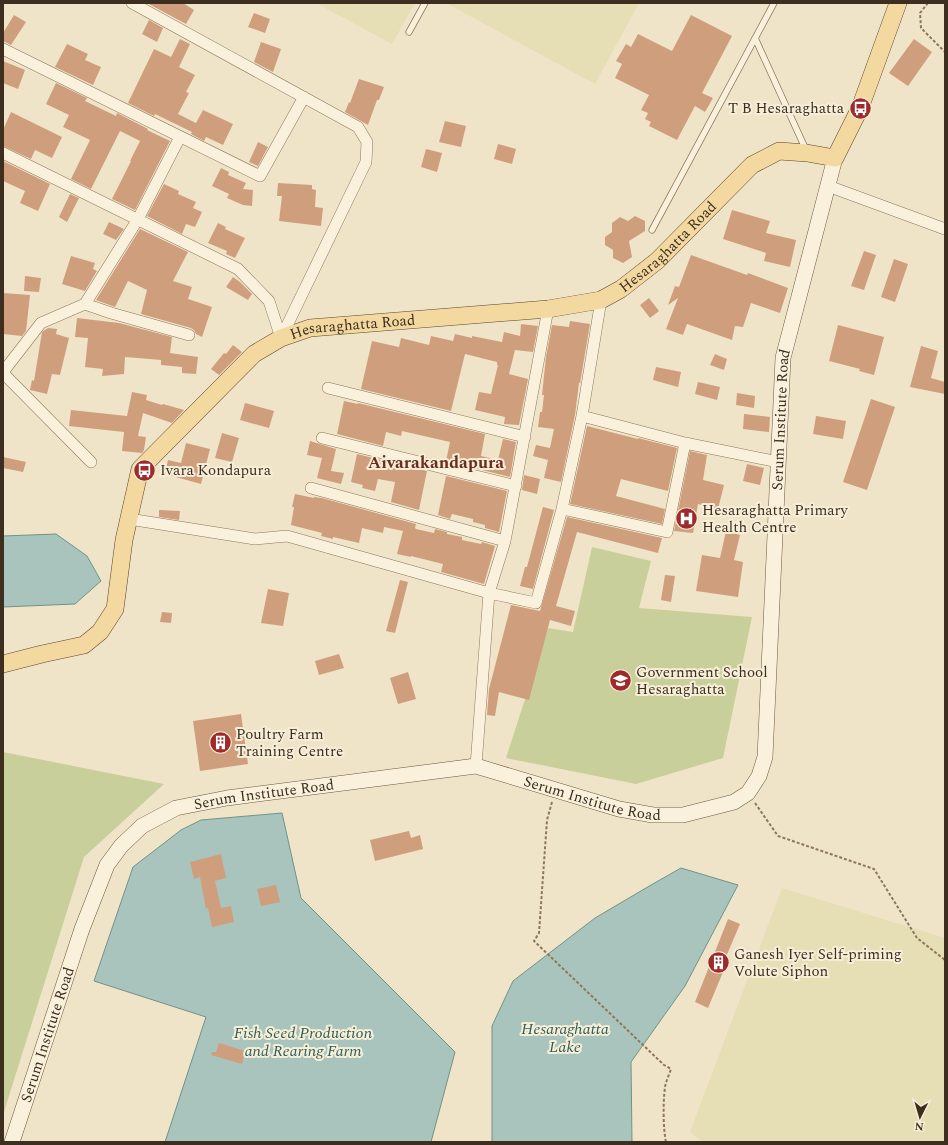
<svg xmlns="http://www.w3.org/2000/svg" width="948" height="1145" viewBox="0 0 948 1145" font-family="Spectral,serif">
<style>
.farmland{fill:#e6deb5}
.green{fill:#c9cf9b}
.water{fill:#a9c4bc;stroke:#6f938a}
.building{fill:#cf9f7d}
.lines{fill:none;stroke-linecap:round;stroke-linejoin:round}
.lane-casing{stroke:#8d765c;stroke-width:7}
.street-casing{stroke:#8d765c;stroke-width:12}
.secondary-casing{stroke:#6f573f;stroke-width:16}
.primary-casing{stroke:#5b4430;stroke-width:18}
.path{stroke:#8d765c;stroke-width:2;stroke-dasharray:3 2;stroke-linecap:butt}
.lane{stroke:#faf1dc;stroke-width:5.5}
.street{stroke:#faf1dc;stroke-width:11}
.secondary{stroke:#faf1dc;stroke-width:15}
.primary{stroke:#f3d9a0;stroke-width:17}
.labels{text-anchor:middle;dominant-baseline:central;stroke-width:4;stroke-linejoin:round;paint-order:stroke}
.poi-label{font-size:15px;fill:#3d2e20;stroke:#f7eed8;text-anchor:start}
.street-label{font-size:15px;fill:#3d2e20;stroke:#f7eed8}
.water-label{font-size:16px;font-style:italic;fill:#2f5d5a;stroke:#f7eed8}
.quarter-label{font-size:17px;font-weight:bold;fill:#6b2e1e;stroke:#f7eed8}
</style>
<rect width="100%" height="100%" fill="#f0e4c8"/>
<path class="farmland" d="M316,3H415L392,44Z
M446,3H639L595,84Z
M782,888L945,938V1142H703L690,1132Z"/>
<path class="green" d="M592,547L651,561L639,608L752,617L723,758L636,784L506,758L548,628L573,632Z
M3,752L164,784L84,857L3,1115Z"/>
<path class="water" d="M56,534L87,556L101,581L75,604L3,607V536Z
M282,813L301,898L455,1052L431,1142H165L206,1017L94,981L133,867L181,830L201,820Z
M681,868L738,885L685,986L631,1062L632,1142H492V1026L513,981L595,918L651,885Z"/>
<path class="building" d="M147,3H183L194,10L186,24Z
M254,13L270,19L265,33L248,27Z
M14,15L26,22L11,45L3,41V33Z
M691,15L732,36L702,93L713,98L705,112L695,106L677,140L649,126L651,122L645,119L648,113L641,110L649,95L615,78L622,64L616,61L626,44L631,47L638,34L672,51Z
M149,20L163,28L157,42L142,34Z
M180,39L190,44L179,67L195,75L186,92L189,93L178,114L196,123L203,110L233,124L223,145L206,137L204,141L191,134L192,132L155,114L154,116L128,103L154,49L171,57Z
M914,39L932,52L908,86L889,73Z
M261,42L281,49L273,72L254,62Z
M67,44L88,54L85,60L101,67L93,85L55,67Z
M3,61L25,70L18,89L3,83Z
M359,79L384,87L379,100H377L368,125L345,112L349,102L350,103Z
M56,83L87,98L85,101L116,116L117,113L148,129L147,130L170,141L135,210L112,199L131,161H130L140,141L120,131L91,189L71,179L90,140L63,127L69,115L46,104Z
M11,112L62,137L52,158L35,150L31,159L3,146V130Z
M445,121L466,126L461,147L439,142Z
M258,142L268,147L258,166L249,162Z
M498,144L516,149L512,164L494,159Z
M426,149L442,153L437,172L421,167Z
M3,161L50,184L38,211L20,203L25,191L3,181Z
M221,168L229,172L228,175L246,183L243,189L253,190L252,206L243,205L227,198L229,194L212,186Z
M278,183L312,185V189L316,190L315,207L323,208L321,226L279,221L282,196H277Z
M164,184L179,191L178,194L196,202L193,208L202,212L195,227L186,224L182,234L147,216Z
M70,194L79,198L67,222L59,217Z
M732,210L770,221L766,233L796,240L790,267L764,261L766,253L723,239Z
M635,216L645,221V231L629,241L632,257L623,263L613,258V250L605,245V237L612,232V223L620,217L628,221Z
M109,222L124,229L116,240L103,234Z
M218,223L226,227L225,229L245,238L235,258L226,254L227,251L208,243Z
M140,229L188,252L173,281L192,287L188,299L212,307L202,337L196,334L194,330L191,328L141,314L147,290L128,281L115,307L96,300Z
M864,251L876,255L864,290L851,286Z
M691,255L747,275L748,273L788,288L780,313L751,303L743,327L735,326L732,340L687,324L683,335L666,329L678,298L668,305L675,286L679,287Z
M71,256L95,263L93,269L97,271L85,291L62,284Z
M894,259L908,264L895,302L881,297Z
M25,276L41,278L39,292L24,291Z
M233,277L240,282L252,294L248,300L226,287Z
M3,293L30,295L26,331L22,336L3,334Z
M649,298L659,311L650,318L640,305Z
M77,318L119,323L172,337L170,353L198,357L196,374L182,373V367L161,365V360L125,357L124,374L102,376L103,369L85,367L88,338L75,337Z
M570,321L590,324L580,383H579L575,415L561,482L544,478L548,460L533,456L536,445L550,448L554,429L538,427L540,412H542L544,395H542L546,357L552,325L569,327Z
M521,324L538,326L533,352L515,350L509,374L528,379L519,425L504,424L505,417L475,410L479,392L491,394L498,365H497V362L465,354L451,411L361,389L372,341L399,347L401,338L429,345L431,336L453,341L455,334L472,338V336L502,342L504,332L520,336Z
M838,325L884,337L874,375L859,371L860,369L829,361Z
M48,328L57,329L56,334L69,338L60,375L52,374L47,394L30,390L32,380L34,381L42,332Z
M233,345L242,352L219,375L211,369L224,353L226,354Z
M921,346L938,351L931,378L945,382V394L910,387Z
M715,354L727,359L724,370L710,365Z
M656,367L681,372L678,387L653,380Z
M698,382L720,387L717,400L695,394Z
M132,392L147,395L146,400L162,405L163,404L184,410L172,423L143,413L138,436L146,437L144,450L142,453L122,451L124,432L69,426L71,410L127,416Z
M737,393L755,396L754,408L736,405Z
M871,399L895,407L867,490L843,482Z
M344,401L358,404V403L485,434L481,456L498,460L503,439L516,442L510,477L446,461L450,442L402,431L401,436L386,432L383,446L337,434Z
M245,403L274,411L269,428L240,420Z
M744,414L770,417L769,432L743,429Z
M816,416L846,421L843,439L813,434Z
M587,426L638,439V438L677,448L668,491L621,479L616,496L665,509L662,524L570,504Z
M222,433L239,438L232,462L215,458Z
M310,441L336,449L331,471L344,473L341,484L317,478L322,458L307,455Z
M186,443L210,449L201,484L165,474L168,460L181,463Z
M690,451L707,455L703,480L724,485L718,509L698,504L693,533L674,531Z
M357,454L427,471L419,510L391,502L395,482L378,479L375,491L362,488L363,485L351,482Z
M3,457L26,462L23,472L3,468Z
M747,464L764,468L760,485L743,481Z
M524,475L540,479L537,494L522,490Z
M446,476L507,491L499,532L485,528V525L473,522V519L452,514L450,519L438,515Z
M295,494L314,498V497L322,498L416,524L415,528L416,529L434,533L435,529L447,532V534L462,537V540L481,544L482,542L495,546L484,584L441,572L443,564L411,556V557L397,554L403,531L384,527L383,533L362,528L359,543L333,537V539L321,536L322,533L291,525L294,507H292Z
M543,507L554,510L533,589L520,586L525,567H527Z
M159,510L180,511L179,520L159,517Z
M567,517L662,538L658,553L577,532L556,606L575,611L571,626L550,620L529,700L499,692L495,716L487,715L489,689L511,605L540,611Z
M726,531L740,535L734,560L743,562L738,597L696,591L702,555L720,558Z
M665,575L675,576L671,602L661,600Z
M400,580L408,582L395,633L386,631Z
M268,589L289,593L283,626L261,623Z
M162,612L172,613L171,623L160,622Z
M339,654L344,668L319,675L315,661Z
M408,672L416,699L398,704L390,678Z
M241,714L248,764L200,771L193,721Z
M409,831L411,838L420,835L423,849L375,861L370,840Z
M221,854L226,878L215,881L221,908L231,906L234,922L212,927L208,908L206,909L200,877L194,879L190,862Z
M276,885L280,902L261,906L257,889Z
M728,919L740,924L720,971L723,972L708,1008L695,1002Z
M219,1043L245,1051L242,1064L211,1055L212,1052H216Z"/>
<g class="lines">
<defs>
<path id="lane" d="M409,32L425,3
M755,38L806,150
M652,230L774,3"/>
<path id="street" d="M132,3L358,127L367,142L366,162L281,338
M3,49L260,176L304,97
M3,153L238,269L269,301L281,338
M828,186L945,229
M85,304L111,313L189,335
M3,372L41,323L85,304L138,219L180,137
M3,373L91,462
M328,388L525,437
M582,416L685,443L778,462
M322,438L516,486
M311,488L505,541
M562,509L667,532L685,443
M129,519L255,539L287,536L489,593L536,603L562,509L582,416L601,300
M476,766L489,593L505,541L548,309"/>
<g id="secondary">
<path id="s1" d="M12,1142L82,929L107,865L121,846L142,826L176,808L227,798L476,766L619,809L653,815H683L734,802L748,793L759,776L765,757L783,358L835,158"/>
</g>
<g id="primary">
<path id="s2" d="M3,664L42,654L84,645L100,632L115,609L124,540L140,469L254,354L281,338L310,328L548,309L601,300L621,289L657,261L752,165L779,151L807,153L835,158L860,108L898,3"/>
</g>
</defs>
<use href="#lane" class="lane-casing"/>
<use href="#street" class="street-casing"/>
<use href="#secondary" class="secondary-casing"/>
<use href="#primary" class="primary-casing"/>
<path class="path" d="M928,3L920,13L921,28L945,52
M552,802L547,820L539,933L534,941L664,1065L671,1069C669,1075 666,1081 665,1087C663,1101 663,1129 666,1142
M755,803L778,836L874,869L917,938L945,960"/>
<use href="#lane" class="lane"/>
<use href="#street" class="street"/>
<use href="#secondary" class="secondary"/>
<use href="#primary" class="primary"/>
</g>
<defs>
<symbol id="bus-disc" viewBox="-11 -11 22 22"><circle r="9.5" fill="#9e2a2b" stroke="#f7eed8"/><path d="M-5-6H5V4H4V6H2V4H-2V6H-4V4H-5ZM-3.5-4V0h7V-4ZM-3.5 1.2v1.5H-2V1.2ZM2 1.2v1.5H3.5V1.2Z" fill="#fff"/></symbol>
<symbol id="hospital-disc" viewBox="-11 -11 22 22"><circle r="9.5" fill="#9e2a2b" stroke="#f7eed8"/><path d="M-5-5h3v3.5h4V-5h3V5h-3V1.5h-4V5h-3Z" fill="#fff"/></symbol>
<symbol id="school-disc" viewBox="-11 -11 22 22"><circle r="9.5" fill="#9e2a2b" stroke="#f7eed8"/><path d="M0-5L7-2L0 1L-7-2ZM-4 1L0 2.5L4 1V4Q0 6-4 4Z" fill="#fff"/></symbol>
<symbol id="building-disc" viewBox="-11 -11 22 22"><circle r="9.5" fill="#9e2a2b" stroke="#f7eed8"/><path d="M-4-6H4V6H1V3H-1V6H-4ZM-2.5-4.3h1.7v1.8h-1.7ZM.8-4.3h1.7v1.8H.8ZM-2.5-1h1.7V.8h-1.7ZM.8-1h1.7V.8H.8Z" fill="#fff"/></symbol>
</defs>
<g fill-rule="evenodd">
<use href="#bus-disc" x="848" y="96" width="25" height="25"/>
<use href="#bus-disc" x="132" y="458" width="25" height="25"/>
<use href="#hospital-disc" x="674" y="506" width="25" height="25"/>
<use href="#school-disc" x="608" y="668" width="25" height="25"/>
<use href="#building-disc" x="208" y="730" width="25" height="25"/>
<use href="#building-disc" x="706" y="950" width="25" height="25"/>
</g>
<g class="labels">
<g class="poi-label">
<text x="844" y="108" text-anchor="end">T B Hesaraghatta</text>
<text x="160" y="470">Ivara Kondapura</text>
<text x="702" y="510">Hesaraghatta Primary<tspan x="702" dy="17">Health Centre</tspan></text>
<text x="636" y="672">Government School<tspan x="636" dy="17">Hesaraghatta</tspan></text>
<text x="236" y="734">Poultry Farm<tspan x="236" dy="17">Training Centre</tspan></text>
<text x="734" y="954">Ganesh Iyer Self-priming<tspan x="734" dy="17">Volute Siphon</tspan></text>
</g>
<g class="street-label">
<text stroke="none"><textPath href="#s2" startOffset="876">Hesaraghatta Road</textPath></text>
<text stroke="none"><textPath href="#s2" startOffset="540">Hesaraghatta Road</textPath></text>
<text stroke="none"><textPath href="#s1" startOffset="1348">Serum Institute Road</textPath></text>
<text stroke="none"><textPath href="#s1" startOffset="473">Serum Institute Road</textPath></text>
<text stroke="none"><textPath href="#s1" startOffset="808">Serum Institute Road</textPath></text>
<text stroke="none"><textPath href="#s1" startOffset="113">Serum Institute Road</textPath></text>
</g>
<g class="water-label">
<text x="565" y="1029">Hesaraghatta<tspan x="565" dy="18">Lake</tspan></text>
<text x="303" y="1033">Fish Seed Production<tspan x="303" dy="18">and Rearing Farm</tspan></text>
</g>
<g class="quarter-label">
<text x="436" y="463">Aivarakandapura</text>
</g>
</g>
<rect width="948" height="1145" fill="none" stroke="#3d2e20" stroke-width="8"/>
<g transform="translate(920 1117) rotate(185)" stroke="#f7eed8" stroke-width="3" paint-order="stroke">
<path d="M0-3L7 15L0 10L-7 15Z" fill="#3d2e20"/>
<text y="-6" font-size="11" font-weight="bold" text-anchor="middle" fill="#3d2e20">N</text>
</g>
</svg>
